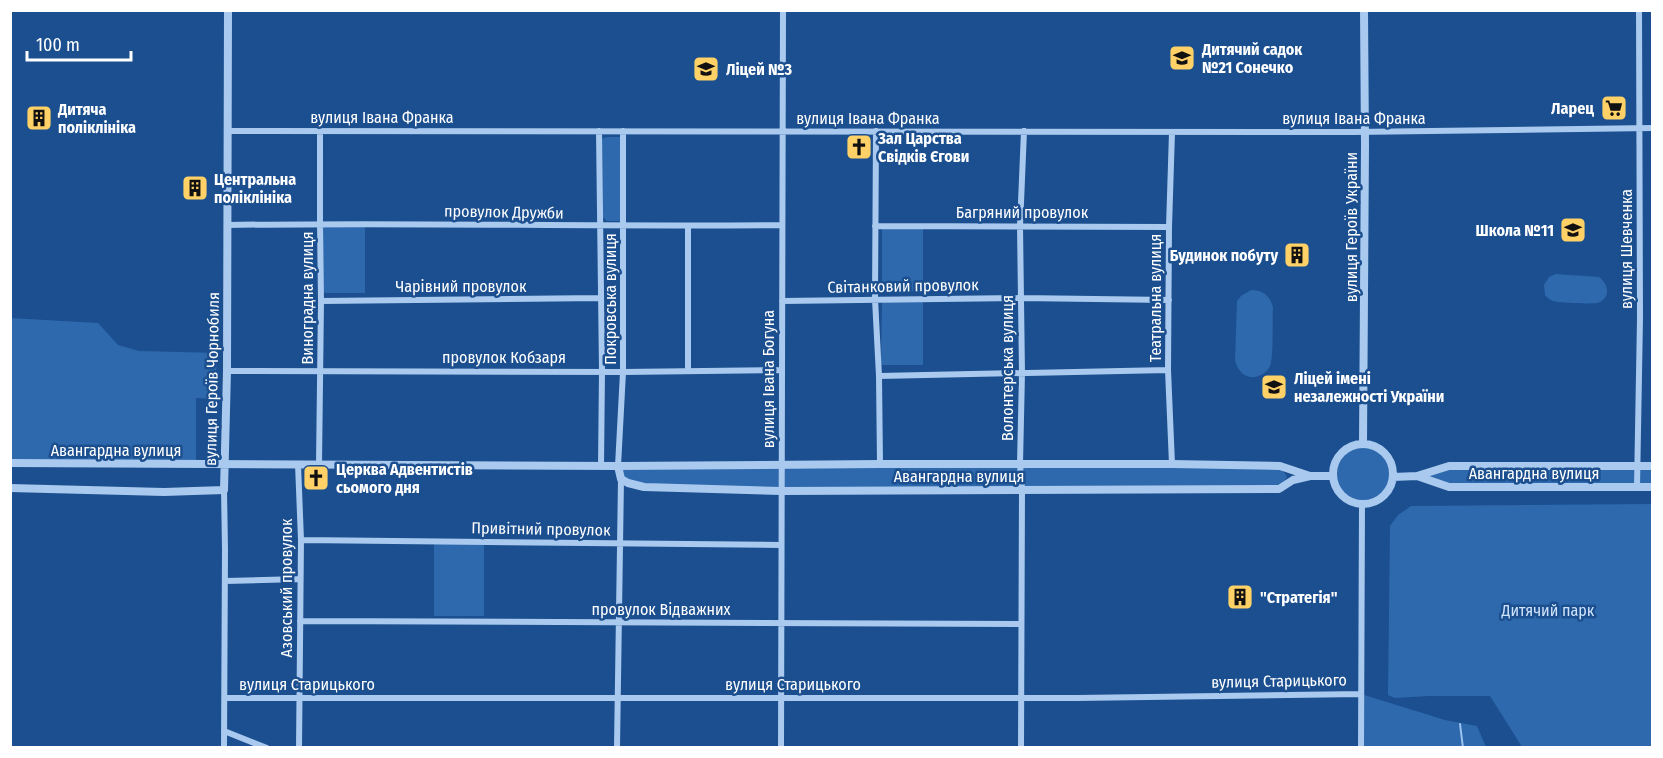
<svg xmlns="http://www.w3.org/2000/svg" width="1663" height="758" viewBox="0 0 1663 758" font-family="'Fira Sans Condensed',sans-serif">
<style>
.green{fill:#2e69ad}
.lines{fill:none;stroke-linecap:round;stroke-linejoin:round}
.stream{stroke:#9cc4f0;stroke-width:2}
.minor{stroke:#a9c9ee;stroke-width:6}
.tertiary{stroke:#a9c9ee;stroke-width:8}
.labels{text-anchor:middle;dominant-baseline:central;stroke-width:5;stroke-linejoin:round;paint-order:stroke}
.poi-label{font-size:16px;font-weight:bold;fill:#fff;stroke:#1b4f8f;text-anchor:start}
.street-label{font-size:16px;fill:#fff;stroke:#1b4f8f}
.park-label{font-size:16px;fill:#cfe3fa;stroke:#1b4f8f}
</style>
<rect width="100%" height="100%" fill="#1b4f8f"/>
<path class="green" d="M608,137H623L624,221H607L603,217L602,140L603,138Z
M365,224V293H325L323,291L322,225Z
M882,229H923V291L882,292Z
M1556,274L1599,277C1609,284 1611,299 1597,303C1591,304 1559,303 1553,301C1549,299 1548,298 1545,295L1544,285L1549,277Z
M1251,290C1263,290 1270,296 1273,307C1272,319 1274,357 1270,366C1267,373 1258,378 1250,377C1241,375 1237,368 1235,360L1237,301L1241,296Z
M882,300L923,301V365H881Z
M10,318L98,323L118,345L139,351L217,353L215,399L196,398V463L11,460Z
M1336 474a27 27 0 1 1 54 0a27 27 0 1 1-54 0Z
M618,466H1280L1287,477L1279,489L661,488L621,479Z
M1449,466H1652V487H1449L1417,476Z
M1652,504V747H1522L1490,696H1429L1395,698L1388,695L1390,526L1398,515L1411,506Z
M434,542H484V616H434Z
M1361,694L1445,720L1477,726L1486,747L1361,748Z"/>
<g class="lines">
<path class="stream" d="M1460,724L1463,748"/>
<path class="minor" d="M228,131L1354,132L1652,128
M599,131L602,371L601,466
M876,131L875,299L879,376L880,464
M1172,132L1169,227L1168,370L1172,464
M227,225C412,222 597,227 782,225
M875,226L1169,227
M321,301L601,298
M782,301L1020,298L1169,300
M227,371L623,372L782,370
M688,371V226
M879,376L1168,370
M298,464L301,540L299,748
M319,464L321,301L320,223V131
M618,466L623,372V131
M1637,487L1640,318L1639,10
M301,540L781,545
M225,581L300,579
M300,621L1021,624
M225,698H1077L1361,694
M224,731L267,748
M224,748L225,549L224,490
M617,748L621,479
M781,748L783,10
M1021,748L1022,489L1020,464L1022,373L1020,226L1024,131
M1361,748L1362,504"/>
<path class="tertiary" d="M1333 474a30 30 0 1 1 60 0a30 30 0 1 1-60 0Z
M1363,444L1365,145L1364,10
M10,463L618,466L621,479L628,483L644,487L781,491L1279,489L1293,480L1310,476
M618,466L880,464H1172L1280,466L1310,476H1332
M1417,476L1449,487H1652
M1393,477L1417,476L1449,466H1652
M10,488L164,492L224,490L227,371L228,10"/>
</g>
<defs>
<symbol id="school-square" viewBox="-11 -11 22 22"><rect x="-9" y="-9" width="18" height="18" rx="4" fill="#ffd166" stroke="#1b4f8f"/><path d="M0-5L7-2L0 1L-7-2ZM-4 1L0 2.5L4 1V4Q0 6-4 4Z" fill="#111"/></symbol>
<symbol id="supermarket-square" viewBox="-11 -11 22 22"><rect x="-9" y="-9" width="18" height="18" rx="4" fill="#ffd166" stroke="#1b4f8f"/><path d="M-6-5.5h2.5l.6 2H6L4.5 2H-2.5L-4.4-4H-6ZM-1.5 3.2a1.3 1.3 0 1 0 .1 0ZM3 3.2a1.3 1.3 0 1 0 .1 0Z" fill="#111"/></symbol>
<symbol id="building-square" viewBox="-11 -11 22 22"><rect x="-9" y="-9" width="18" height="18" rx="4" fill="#ffd166" stroke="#1b4f8f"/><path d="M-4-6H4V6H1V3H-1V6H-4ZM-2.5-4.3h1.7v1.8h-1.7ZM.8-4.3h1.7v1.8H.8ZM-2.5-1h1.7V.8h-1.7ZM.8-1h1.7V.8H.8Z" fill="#111"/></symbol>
<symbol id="church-square" viewBox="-11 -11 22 22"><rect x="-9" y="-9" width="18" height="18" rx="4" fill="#ffd166" stroke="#1b4f8f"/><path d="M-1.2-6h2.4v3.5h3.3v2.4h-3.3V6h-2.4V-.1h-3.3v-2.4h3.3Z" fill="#111"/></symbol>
</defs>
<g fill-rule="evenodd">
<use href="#school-square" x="1167" y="43" width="30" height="30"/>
<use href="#school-square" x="691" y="54" width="30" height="30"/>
<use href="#supermarket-square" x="1599" y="93" width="30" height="30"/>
<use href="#building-square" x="24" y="103" width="30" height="30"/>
<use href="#church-square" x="844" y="132" width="30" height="30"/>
<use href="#building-square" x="180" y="173" width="30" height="30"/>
<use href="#school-square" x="1558" y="215" width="30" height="30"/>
<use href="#building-square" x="1282" y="240" width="30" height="30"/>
<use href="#school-square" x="1259" y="372" width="30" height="30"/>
<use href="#church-square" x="301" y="463" width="30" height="30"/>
<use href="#building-square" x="1225" y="582" width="30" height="30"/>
</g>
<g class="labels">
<g class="poi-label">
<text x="1202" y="49">Дитячий садок<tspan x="1202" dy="18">№21 Сонечко</tspan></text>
<text x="726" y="69">Ліцей №3</text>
<text x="1594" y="108" text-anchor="end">Ларец</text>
<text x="58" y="109">Дитяча<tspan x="58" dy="18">поліклініка</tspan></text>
<text x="878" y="138">Зал Царства<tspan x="878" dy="18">Свідків Єгови</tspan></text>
<text x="214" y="179">Центральна<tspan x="214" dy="18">поліклініка</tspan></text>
<text x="1554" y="230" text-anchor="end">Школа №11</text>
<text x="1278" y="255" text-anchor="end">Будинок побуту</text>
<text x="1294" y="378">Ліцей імені<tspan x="1294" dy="18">незалежності України</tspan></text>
<text x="336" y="469">Церква Адвентистів<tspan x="336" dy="18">сьомого дня</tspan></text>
<text x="1260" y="597">"Стратегія"</text>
</g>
<g class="street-label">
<text x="382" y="117">вулиця Івана Франка</text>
<text x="868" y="118">вулиця Івана Франка</text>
<text x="1354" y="118">вулиця Івана Франка</text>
<text transform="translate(504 212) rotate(1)">провулок Дружби</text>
<text x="1022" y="212">Багряний провулок</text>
<text transform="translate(1351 227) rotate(-90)">вулиця Героїв України</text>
<text transform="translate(1626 249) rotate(-90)">вулиця Шевченка</text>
<text x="461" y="286">Чарівний провулок</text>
<text transform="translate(903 286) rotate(-1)">Світанковий провулок</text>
<text transform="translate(307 298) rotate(-90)">Виноградна вулиця</text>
<text transform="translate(1155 298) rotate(-90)">Театральна вулиця</text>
<text transform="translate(610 299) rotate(-90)">Покровська вулиця</text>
<text x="504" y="357">провулок Кобзаря</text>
<text transform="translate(1007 368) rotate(-90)">Волонтерська вулиця</text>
<text transform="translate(212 379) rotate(-89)">вулиця Героїв Чорнобиля</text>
<text transform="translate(768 379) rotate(-90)">вулиця Івана Богуна</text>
<text x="116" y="450">Авангардна вулиця</text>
<text x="1534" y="473">Авангардна вулиця</text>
<text x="959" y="476">Авангардна вулиця</text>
<text transform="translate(541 529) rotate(1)">Привітний провулок</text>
<text transform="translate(286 588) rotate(-90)">Азовський провулок</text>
<text x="661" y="609">провулок Відважних</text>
<text transform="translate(1279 681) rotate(-1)">вулиця Старицького</text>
<text x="307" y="684">вулиця Старицького</text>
<text x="793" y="684">вулиця Старицького</text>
</g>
<g class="park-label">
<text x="1548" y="610">Дитячий парк</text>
</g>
</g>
<rect width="1663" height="758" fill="none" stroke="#ffffff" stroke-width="24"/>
<path d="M27 51v9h104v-9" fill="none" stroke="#ffffff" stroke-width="3"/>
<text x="36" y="51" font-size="18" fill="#ffffff" stroke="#1b4f8f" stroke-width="4.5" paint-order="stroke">100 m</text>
</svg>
